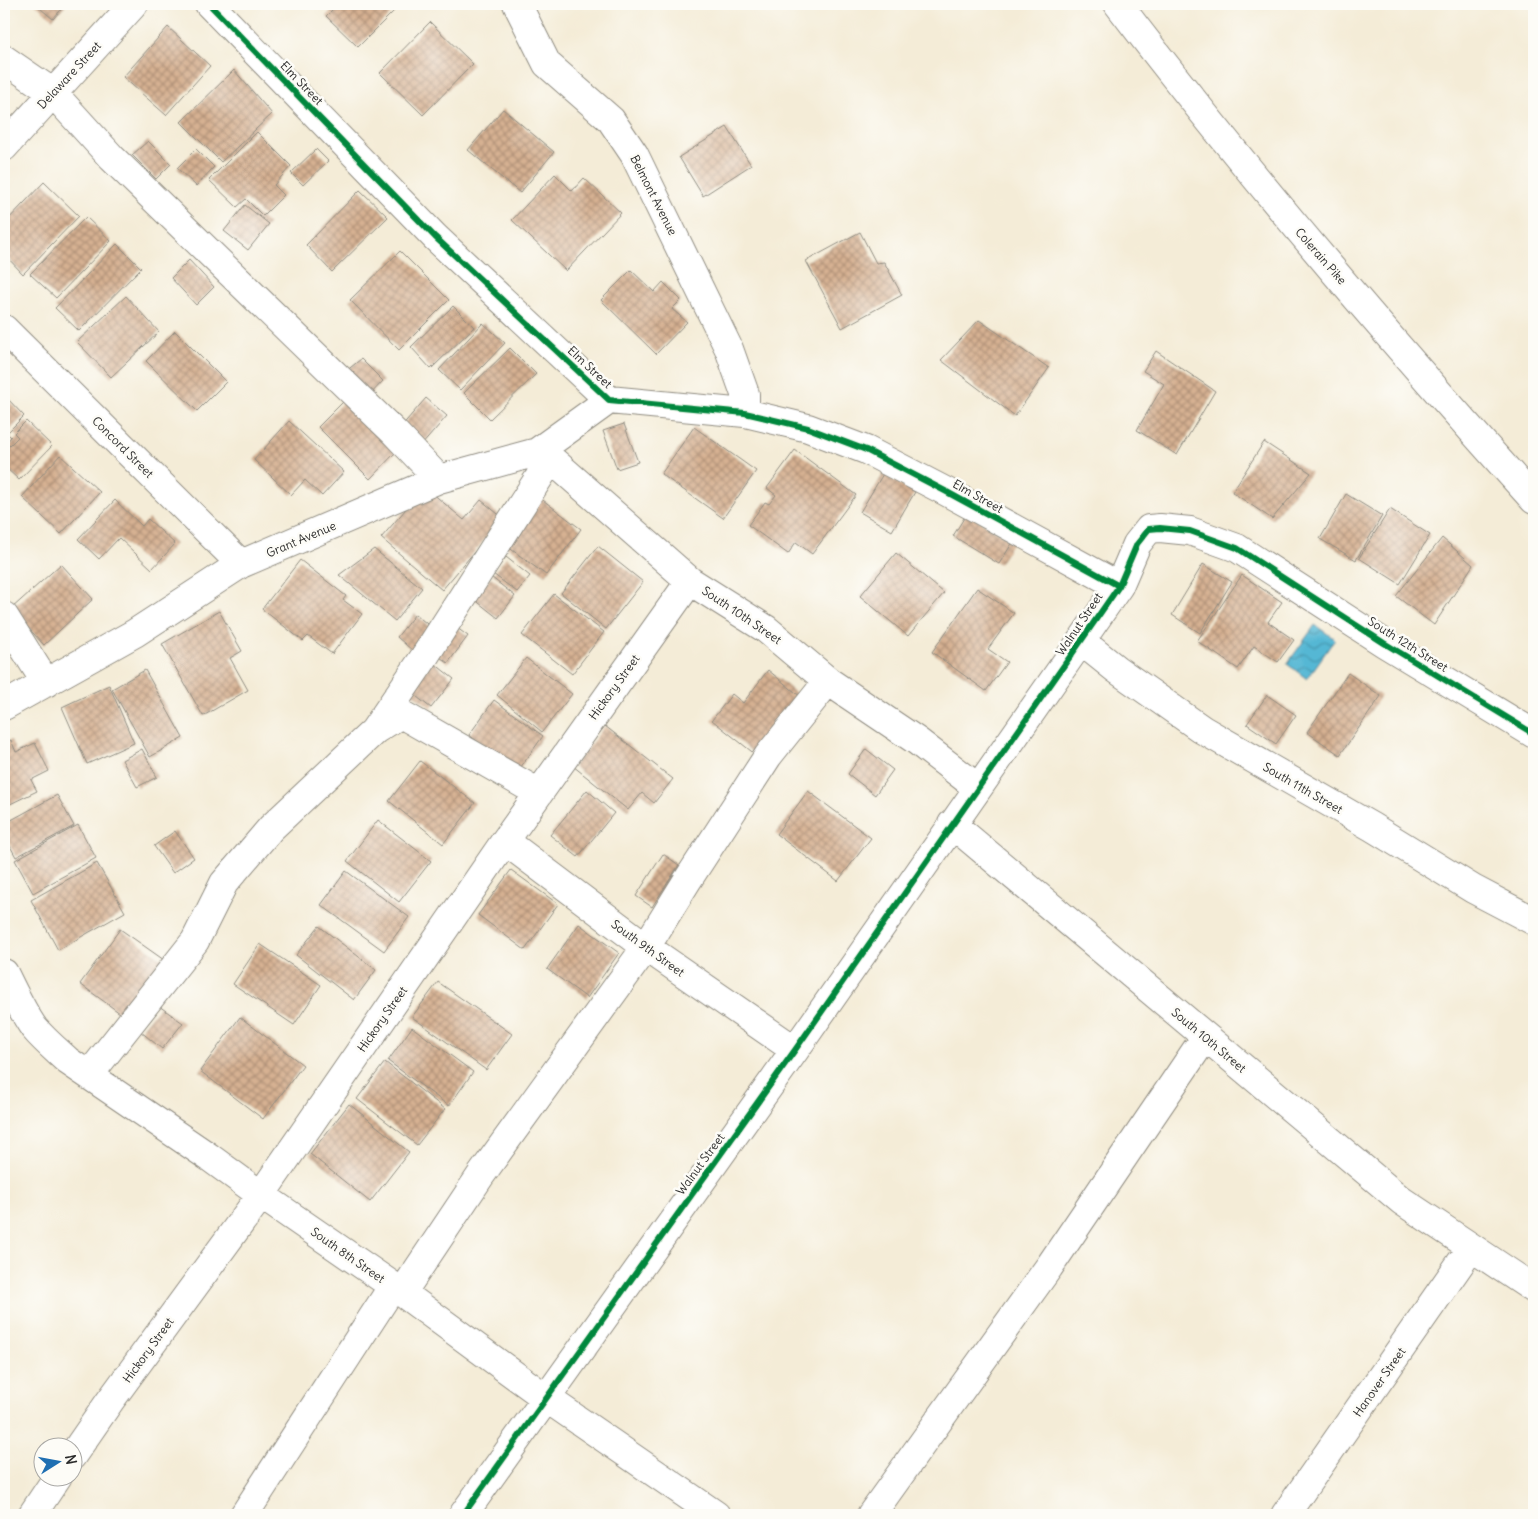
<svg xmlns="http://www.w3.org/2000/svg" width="1538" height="1519" viewBox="0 0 1538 1519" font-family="Delius,sans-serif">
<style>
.water{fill:url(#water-waves);stroke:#407180}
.building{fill:url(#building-cross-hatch)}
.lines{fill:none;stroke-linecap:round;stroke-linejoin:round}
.minor-casing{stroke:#908c81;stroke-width:30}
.major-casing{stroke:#908c81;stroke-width:30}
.minor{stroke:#fff;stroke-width:28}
.major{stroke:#fff;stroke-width:28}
.cycleway-casing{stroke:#fdfcf7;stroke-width:9}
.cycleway{stroke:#00873e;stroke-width:6}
.labels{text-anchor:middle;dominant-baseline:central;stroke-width:5;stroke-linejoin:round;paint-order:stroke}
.street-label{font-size:12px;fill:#2b2b2b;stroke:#fdfcf7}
</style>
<defs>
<pattern id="water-waves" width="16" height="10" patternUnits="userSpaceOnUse" patternTransform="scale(1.25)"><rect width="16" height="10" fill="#55b7d4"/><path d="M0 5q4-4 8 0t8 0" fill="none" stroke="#4795ac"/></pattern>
<pattern id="building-cross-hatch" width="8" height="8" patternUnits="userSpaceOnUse" patternTransform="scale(1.25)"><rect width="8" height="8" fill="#d6b192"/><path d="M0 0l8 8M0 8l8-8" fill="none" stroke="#ae9077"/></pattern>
</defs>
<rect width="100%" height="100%" fill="#fdfcf7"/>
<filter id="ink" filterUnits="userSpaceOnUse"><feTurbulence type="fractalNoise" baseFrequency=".02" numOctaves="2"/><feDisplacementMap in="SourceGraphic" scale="10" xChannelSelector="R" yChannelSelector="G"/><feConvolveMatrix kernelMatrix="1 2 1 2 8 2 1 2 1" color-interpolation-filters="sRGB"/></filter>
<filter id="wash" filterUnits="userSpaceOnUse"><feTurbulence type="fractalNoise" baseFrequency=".0096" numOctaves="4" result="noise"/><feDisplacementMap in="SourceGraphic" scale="20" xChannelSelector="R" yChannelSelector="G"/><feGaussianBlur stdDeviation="1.12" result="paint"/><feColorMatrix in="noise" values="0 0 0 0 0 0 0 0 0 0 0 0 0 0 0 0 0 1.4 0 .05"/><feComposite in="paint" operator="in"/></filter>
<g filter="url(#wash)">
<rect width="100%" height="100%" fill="#f4ecd7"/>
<path class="water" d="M1315,625L1335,639L1307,679L1287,664Z"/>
<g id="blocks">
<path class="building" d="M35,4H66L53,19Z
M338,4H401L358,47L326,16Z
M430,22L473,64L423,115L380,73Z
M168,27L210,66L166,115L123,77Z
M234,70L272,114L221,162L181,122Z
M503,109L554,152L520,193L468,150Z
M727,127L751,165L703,196L679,157Z
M257,132L291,166L274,185L284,195L263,216L246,199L237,207L209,180Z
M148,141L171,164L156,179L132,155Z
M196,149L214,167L196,186L177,168Z
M316,149L328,161L303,185L291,173Z
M555,174L572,191L584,178L621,213L566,271L512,220Z
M44,182L79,216L23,274L4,254V224Z
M360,190L388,217L332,272L306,245Z
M245,205L269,224L248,250L224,231Z
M86,217L111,241L56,298L30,274Z
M860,232L876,263L884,262L902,295L842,328L806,261Z
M117,244L141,268L79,331L55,308Z
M400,251L449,300L399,350L350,300Z
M189,260L214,287L196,305L171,278Z
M631,270L654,292L663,282L681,300L672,309L687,322L656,354L601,300Z
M126,296L159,332L111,377L77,342Z
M453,306L474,327L431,369L411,347Z
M979,320L1049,368L1015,416L941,360Z
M483,323L505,343L460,390L439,370Z
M175,331L226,382L197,411L146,361Z
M510,348L536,374L490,419L464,393Z
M1156,351L1215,391L1177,455L1137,430L1164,384L1143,371Z
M361,359L383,381L368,397L345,372Z
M6,397L24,416L7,433L11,437L4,445V399Z
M426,398L447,416L421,446L400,428Z
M345,400L397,451L370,479L318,427Z
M26,421L52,446L19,480L4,466V451L18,437L14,433Z
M289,421L344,472L322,496L305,480L291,495L254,460Z
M624,424L638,462L617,469L603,431Z
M694,427L756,471L723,518L661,474Z
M1264,442L1311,473L1272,519L1232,492Z
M795,450L856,495L812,554L796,542L788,554L748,525L765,502L769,504L776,495L767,488Z
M60,455L100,492L61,534L22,497Z
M883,474L915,492L892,531L860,512Z
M425,487L464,520L481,500L503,518L442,590L381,538Z
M1346,494L1382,516L1356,560L1320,539Z
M539,497L581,529L546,575L504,544Z
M115,500L142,526L148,519L175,544L152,569L119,538L99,559L78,539Z
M1390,509L1430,535L1400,584L1359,558Z
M967,513L1013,542L999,564L953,536Z
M1442,538L1473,565L1434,625L1396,596Z
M598,546L643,582L606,629L561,593Z
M374,549L422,588L395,621L339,575Z
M896,553L944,593L908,636L860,596Z
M506,557L530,576L517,592L493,574Z
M300,560L346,596L343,600L362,614L332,654L308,636L303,641L262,609Z
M61,564L93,599L44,645L11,609Z
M1203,564L1232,582L1200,633L1172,615Z
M1242,575L1282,602L1268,622L1294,640L1278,662L1254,646L1238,669L1197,641Z
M491,577L515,596L498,618L474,599Z
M977,588L1014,613L988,649L1007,662L986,691L932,652Z
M554,594L604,632L572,674L522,635Z
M219,611L242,651L230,658L248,690L203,716L162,644Z
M415,614L432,628L413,651L397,637Z
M453,625L468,636L448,663L433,652Z
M526,658L572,694L542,732L497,695Z
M430,660L454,679L431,708L407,689Z
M145,670L183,738L150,757L112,689Z
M768,670L801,697L756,755L712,720L732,694L743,703Z
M1348,673L1381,696L1340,755L1307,732Z
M109,685L134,743L87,764L62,707Z
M1267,695L1296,715L1276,744L1247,724Z
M494,700L543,736L518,771L469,735Z
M605,726L673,779L654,803L642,793L628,810L573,766Z
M11,740L16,752L35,743L49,771L31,780L37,791L4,807V744Z
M142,749L157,777L137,787L122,760Z
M866,749L893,770L875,795L848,774Z
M420,761L475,803L443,844L389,801Z
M587,790L614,813L578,857L550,835Z
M808,791L871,838L838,881L776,834Z
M57,795L74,826L16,857L4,835V824Z
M378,820L431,861L399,902L347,861Z
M78,825L96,858L33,893L15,860Z
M175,831L194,858L173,873L154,846Z
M663,854L679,865L652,907L636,896Z
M97,863L125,912L58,950L31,900Z
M511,870L558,904L525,950L478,915Z
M346,871L409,917L384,951L321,905Z
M579,924L619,953L587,998L547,969Z
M319,926L376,970L354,1000L296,955Z
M120,929L164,960L124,1016L80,984Z
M260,944L321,985L294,1025L233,984Z
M438,982L512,1034L486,1070L412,1017Z
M159,1006L183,1023L162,1049L140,1031Z
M240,1017L303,1065L263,1119L200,1071Z
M412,1027L473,1072L449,1106L388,1061Z
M385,1062L445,1109L417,1145L357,1099Z
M349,1104L409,1152L370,1202L310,1154Z"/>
</g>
</g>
<g filter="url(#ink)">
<use href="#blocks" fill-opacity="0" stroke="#908c81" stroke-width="1"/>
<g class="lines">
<defs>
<path id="minor" d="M209,4L435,237L609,400L745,413L808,428L866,450L945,491L1119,586
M517,4L547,64L611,120L634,154L729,349L745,394V413
M4,59L52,92L112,158L395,433L439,479
M4,147L134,4
M4,329L241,564
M537,452L551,459L690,581L766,629L828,681L917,741L978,788
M4,616L46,683
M1081,641L1116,669L1203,730L1372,827L1473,889L1534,921
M4,706L135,633L241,564L439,479L537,452L609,400
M375,730L401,714L539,793
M952,824L1402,1201L1534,1289
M505,841L646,947L795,1050
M4,973C13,991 22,1011 34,1028C44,1040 56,1050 68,1061L209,1157L261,1195L393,1286L546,1398L716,1515
M89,1075L195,941L224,883L271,828L374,731L423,659L551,459
M402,1293L481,1175L646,947L687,881L768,756L828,681
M72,1456L110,1401L261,1195L505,841L690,581
M32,1515L58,1476
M244,1515L393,1286
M463,1515L795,1050L1081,641L1119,586L1137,544L1149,529L1160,528L1190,531L1237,548L1384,643L1534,734
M871,1515L1049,1267L1205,1037
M1285,1515L1471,1248"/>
<path id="major" d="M1118,4C1249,176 1390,340 1534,500"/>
</defs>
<use href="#minor" class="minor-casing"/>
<use href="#major" class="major-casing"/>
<use href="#minor" class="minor"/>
<use href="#major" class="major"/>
<defs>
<path id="cycleway" d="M209,4L435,237L609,400L745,413L808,428L866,450L945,491L1119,586
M463,1515L795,1050L1081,641L1119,586L1137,544L1149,529L1160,528L1190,531L1237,548L1384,643L1534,734"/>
</defs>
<use href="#cycleway" class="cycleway-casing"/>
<use href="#cycleway" class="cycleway"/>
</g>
</g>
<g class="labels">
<g class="street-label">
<text transform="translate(69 75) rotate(-47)">Delaware Street</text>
<text transform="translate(302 83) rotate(46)">Elm Street</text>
<text transform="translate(654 195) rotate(63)">Belmont Avenue</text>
<text transform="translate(1321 256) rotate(49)">Colerain Pike</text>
<text transform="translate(590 367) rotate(43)">Elm Street</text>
<text transform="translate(123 447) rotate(45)">Concord Street</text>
<text transform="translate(978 496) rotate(29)">Elm Street</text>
<text transform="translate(301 539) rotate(-23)">Grant Avenue</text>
<text transform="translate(742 615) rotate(34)">South 10th Street</text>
<text transform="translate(1079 624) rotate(-56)">Walnut Street</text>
<text transform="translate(1408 644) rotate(32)">South 12th Street</text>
<text transform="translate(614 687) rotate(-54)">Hickory Street</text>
<text transform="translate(1303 788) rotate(30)">South 11th Street</text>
<text transform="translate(648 948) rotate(36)">South 9th Street</text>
<text transform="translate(382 1019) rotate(-55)">Hickory Street</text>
<text transform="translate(1209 1040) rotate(40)">South 10th Street</text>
<text transform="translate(700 1164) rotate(-54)">Walnut Street</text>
<text transform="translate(348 1255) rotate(35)">South 8th Street</text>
<text transform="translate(148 1350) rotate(-54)">Hickory Street</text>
<text transform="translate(1379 1382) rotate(-55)">Hanover Street</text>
</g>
</g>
<rect width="1538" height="1519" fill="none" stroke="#fdfcf7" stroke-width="20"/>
<g transform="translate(58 1462) rotate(79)"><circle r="24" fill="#fdfcf7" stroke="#a9a8a5"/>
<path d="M0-4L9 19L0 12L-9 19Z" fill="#1f6fb2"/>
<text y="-8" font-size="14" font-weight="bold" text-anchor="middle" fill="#2b2b2b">N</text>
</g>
</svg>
